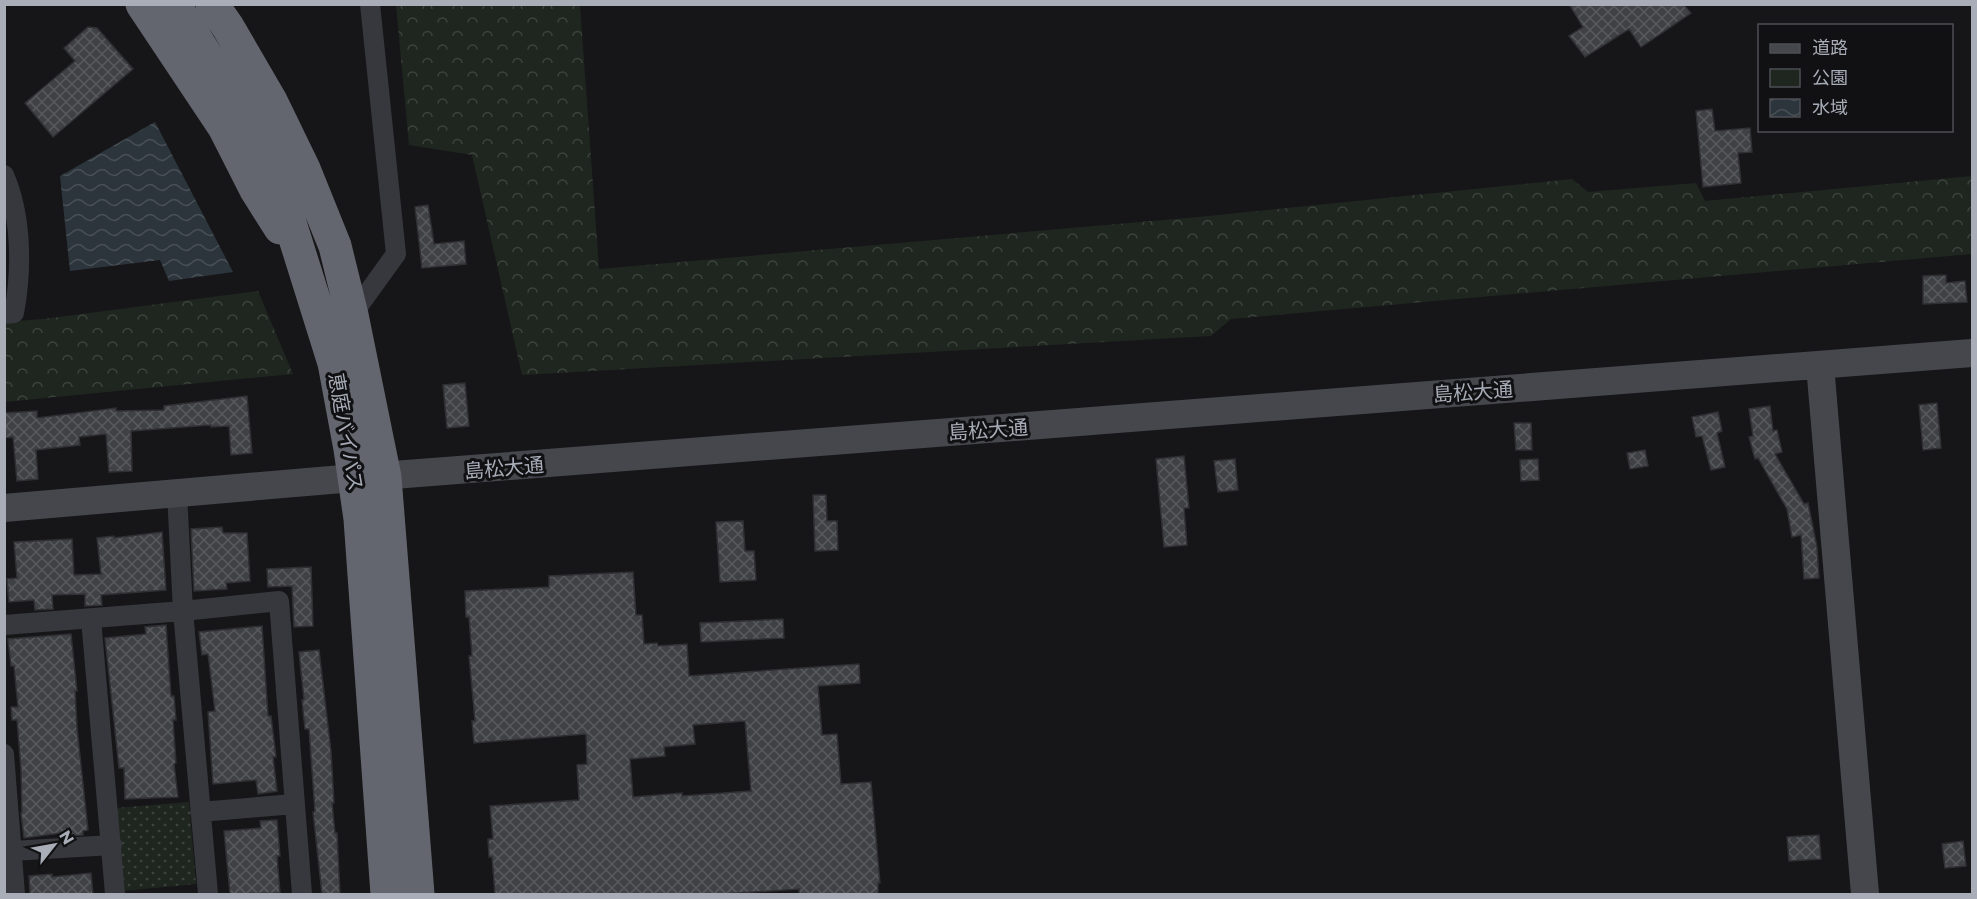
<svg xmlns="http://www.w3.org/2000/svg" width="1977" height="899" viewBox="0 0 1977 899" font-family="Montserrat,'Noto Sans JP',sans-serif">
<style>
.green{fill:url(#green-dots)}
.forest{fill:url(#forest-crowns)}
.water{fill:url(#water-waves)}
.building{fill:url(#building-cross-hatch);stroke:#303034;stroke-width:1.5;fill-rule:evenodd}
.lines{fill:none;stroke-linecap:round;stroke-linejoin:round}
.street{stroke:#37383d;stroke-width:20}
.secondary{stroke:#45474d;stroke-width:28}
.highway{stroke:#63666e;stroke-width:33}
.labels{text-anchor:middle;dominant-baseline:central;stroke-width:6;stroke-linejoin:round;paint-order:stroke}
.street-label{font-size:20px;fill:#a8adb8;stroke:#111113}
</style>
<defs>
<pattern id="green-dots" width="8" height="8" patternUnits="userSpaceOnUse" patternTransform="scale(1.5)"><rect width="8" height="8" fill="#1e261f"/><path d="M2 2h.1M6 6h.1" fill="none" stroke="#3c433d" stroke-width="1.8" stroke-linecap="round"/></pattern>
<pattern id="forest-crowns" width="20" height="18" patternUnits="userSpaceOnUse" patternTransform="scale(1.5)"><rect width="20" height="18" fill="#1e261f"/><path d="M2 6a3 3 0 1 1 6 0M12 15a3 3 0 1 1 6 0" fill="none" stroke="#3c433d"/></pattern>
<pattern id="water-waves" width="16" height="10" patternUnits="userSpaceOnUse" patternTransform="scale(1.5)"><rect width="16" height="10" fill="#2c353c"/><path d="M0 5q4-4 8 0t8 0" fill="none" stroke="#485056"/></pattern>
<pattern id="building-cross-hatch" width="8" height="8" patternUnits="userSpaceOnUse" patternTransform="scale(1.5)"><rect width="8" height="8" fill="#404145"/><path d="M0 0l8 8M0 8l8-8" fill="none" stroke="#595a5e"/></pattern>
</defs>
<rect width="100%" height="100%" fill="#161618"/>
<path class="green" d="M189,802L196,884L123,891L116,808Z"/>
<path class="forest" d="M396,5H580L599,269L1198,217L1572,179L1588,192L1696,183L1705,201L1972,176V254L1231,319L1211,336L522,375L472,155L409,145Z
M258,291L293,374L5,402V322L43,319Z"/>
<path class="water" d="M155,122L233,272L169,281L160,260L70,271L60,176Z"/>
<path class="building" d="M1569,4H1683L1691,13L1641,47L1629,29L1585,57L1569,36L1583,27Z
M88,27L97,28L133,69L53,137L25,103L75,61L64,48Z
M1712,109L1715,131L1750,128L1752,152L1738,153L1741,183L1703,187L1696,111Z
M428,205L434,244L464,241L466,264L422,268L415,207Z
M1946,275V283L1965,281L1967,302L1923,304V276Z
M465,383L469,426L447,428L443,385Z
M247,396L252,453L231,455L229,426L211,427V425L131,431L132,471L109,472L106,434L79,437L80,445L36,450L38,479L17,481L13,437L4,438V413L37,411V418L116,408V411L164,410V406Z
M1937,403L1941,448L1923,450L1919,405Z
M1770,406L1773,431L1777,430L1782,452L1775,454L1804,504L1808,503L1817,547L1819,578L1804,579L1801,535L1792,537L1787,509L1758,458L1755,459L1749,437L1753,436L1749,409Z
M1718,412L1722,431L1717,433L1725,467L1711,470L1702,436L1696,437L1692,417Z
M1514,423H1531L1532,450H1516Z
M1645,450L1648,466L1630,469L1627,453Z
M1184,456L1189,508H1184L1187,545L1164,547L1156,459Z
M1235,459L1238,490L1218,492L1214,461Z
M1538,459L1539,480L1521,481L1520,460Z
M813,495H826L827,521H837L838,550L815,551Z
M743,521L745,551H754L756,580L720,582L716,522Z
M222,527L223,533H247L250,581L226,583L227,589L194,591L191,529Z
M162,532L166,590L101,595L102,605L87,606H85V594L52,595L53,609L35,610L34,600L9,602L7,579L17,578L14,542L72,539L74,575L101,574L97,538L114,536V538Z
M311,567L313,626L294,627L292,586L268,587L267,569Z
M633,572L636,615H642L644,644L657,643L658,646L687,644L689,676L859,664L860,683L818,686L822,735L837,734L841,784L871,782L880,883H878V894H799V889L723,894H495L492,857H489L488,839H493L490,806L579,800L577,765L587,764L586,734L474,743L472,721H475L469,656H472L469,617H466L465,591L549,587V576ZM745,721L751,791L682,796V793L633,797L630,759L665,756L664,747L695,744L693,725Z
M783,619L784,638L701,642L700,623Z
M166,625L171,696H174L176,720H173L176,763L174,764L178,797L125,799L124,768H119L105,638L146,634L145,627Z
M262,626L268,716H271L276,757H273L277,791L258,794L256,780L213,784L208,712L215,711L208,654L202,655L199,632Z
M71,634L77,691H75L77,728L88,830L83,831V835L62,836L61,833L24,838L21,813H22L21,769L17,720H12L11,707H18L14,666H11L8,639Z
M319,650L331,751L334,803H332L335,833H337L340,894H322L313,812H315L309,729H305L302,700H304L299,652Z
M277,820L280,856H277L280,893L230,894L224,831L261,828L260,821Z
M1819,835L1821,859L1789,861L1787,837Z
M1963,841L1966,866L1945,868L1942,844Z
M91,873L93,894H30L29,876L52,874V877Z"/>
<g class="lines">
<path class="street" d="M4,175C22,216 22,270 14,313L4,314
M352,315L396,254L370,4
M177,493L183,611L208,894
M91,619L115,894
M4,625L183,611L279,601L302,894
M4,754L15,894
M200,812L294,804
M12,851L112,845"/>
<path class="secondary" d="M1820,365L1865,894
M4,508L354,478L1972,353"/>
<path class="highway" d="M142,4L224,127L256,190L280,228
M174,4L233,98L255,136L276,178L334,363L350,449L360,519L387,894
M212,4L228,27L271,101L304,169L335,246L352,315L385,477L418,894"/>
</g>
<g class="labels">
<g class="street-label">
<text transform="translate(1473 392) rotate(-4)">島松大通</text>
<text transform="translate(988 430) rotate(-4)">島松大通</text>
<text transform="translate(346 432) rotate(80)">恵庭バイパス</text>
<text transform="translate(504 468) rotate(-5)">島松大通</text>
</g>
</g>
<rect width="1977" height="899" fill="none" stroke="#a8adb8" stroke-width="12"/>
<rect x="1758" y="24" width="195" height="108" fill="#111113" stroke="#4d4f55" stroke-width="1.5"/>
<rect x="1770" y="44" width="30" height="9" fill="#45474d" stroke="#4d4f55" stroke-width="1.5"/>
<text x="1812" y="54" font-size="18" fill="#a8adb8">道路</text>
<rect x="1770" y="69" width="30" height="18" fill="#1e261f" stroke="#4d4f55" stroke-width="1.5"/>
<text x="1812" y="84" font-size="18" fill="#a8adb8">公園</text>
<rect x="1770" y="99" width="30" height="18" fill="url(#water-waves)" stroke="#4d4f55" stroke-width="1.5"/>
<text x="1812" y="114" font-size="18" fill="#a8adb8">水域</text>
<g transform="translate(54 845) rotate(59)" stroke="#111113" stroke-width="4.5" paint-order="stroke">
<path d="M0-4.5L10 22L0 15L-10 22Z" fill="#a8adb8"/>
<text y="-9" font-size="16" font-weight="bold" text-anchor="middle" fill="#a8adb8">N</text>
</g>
</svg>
